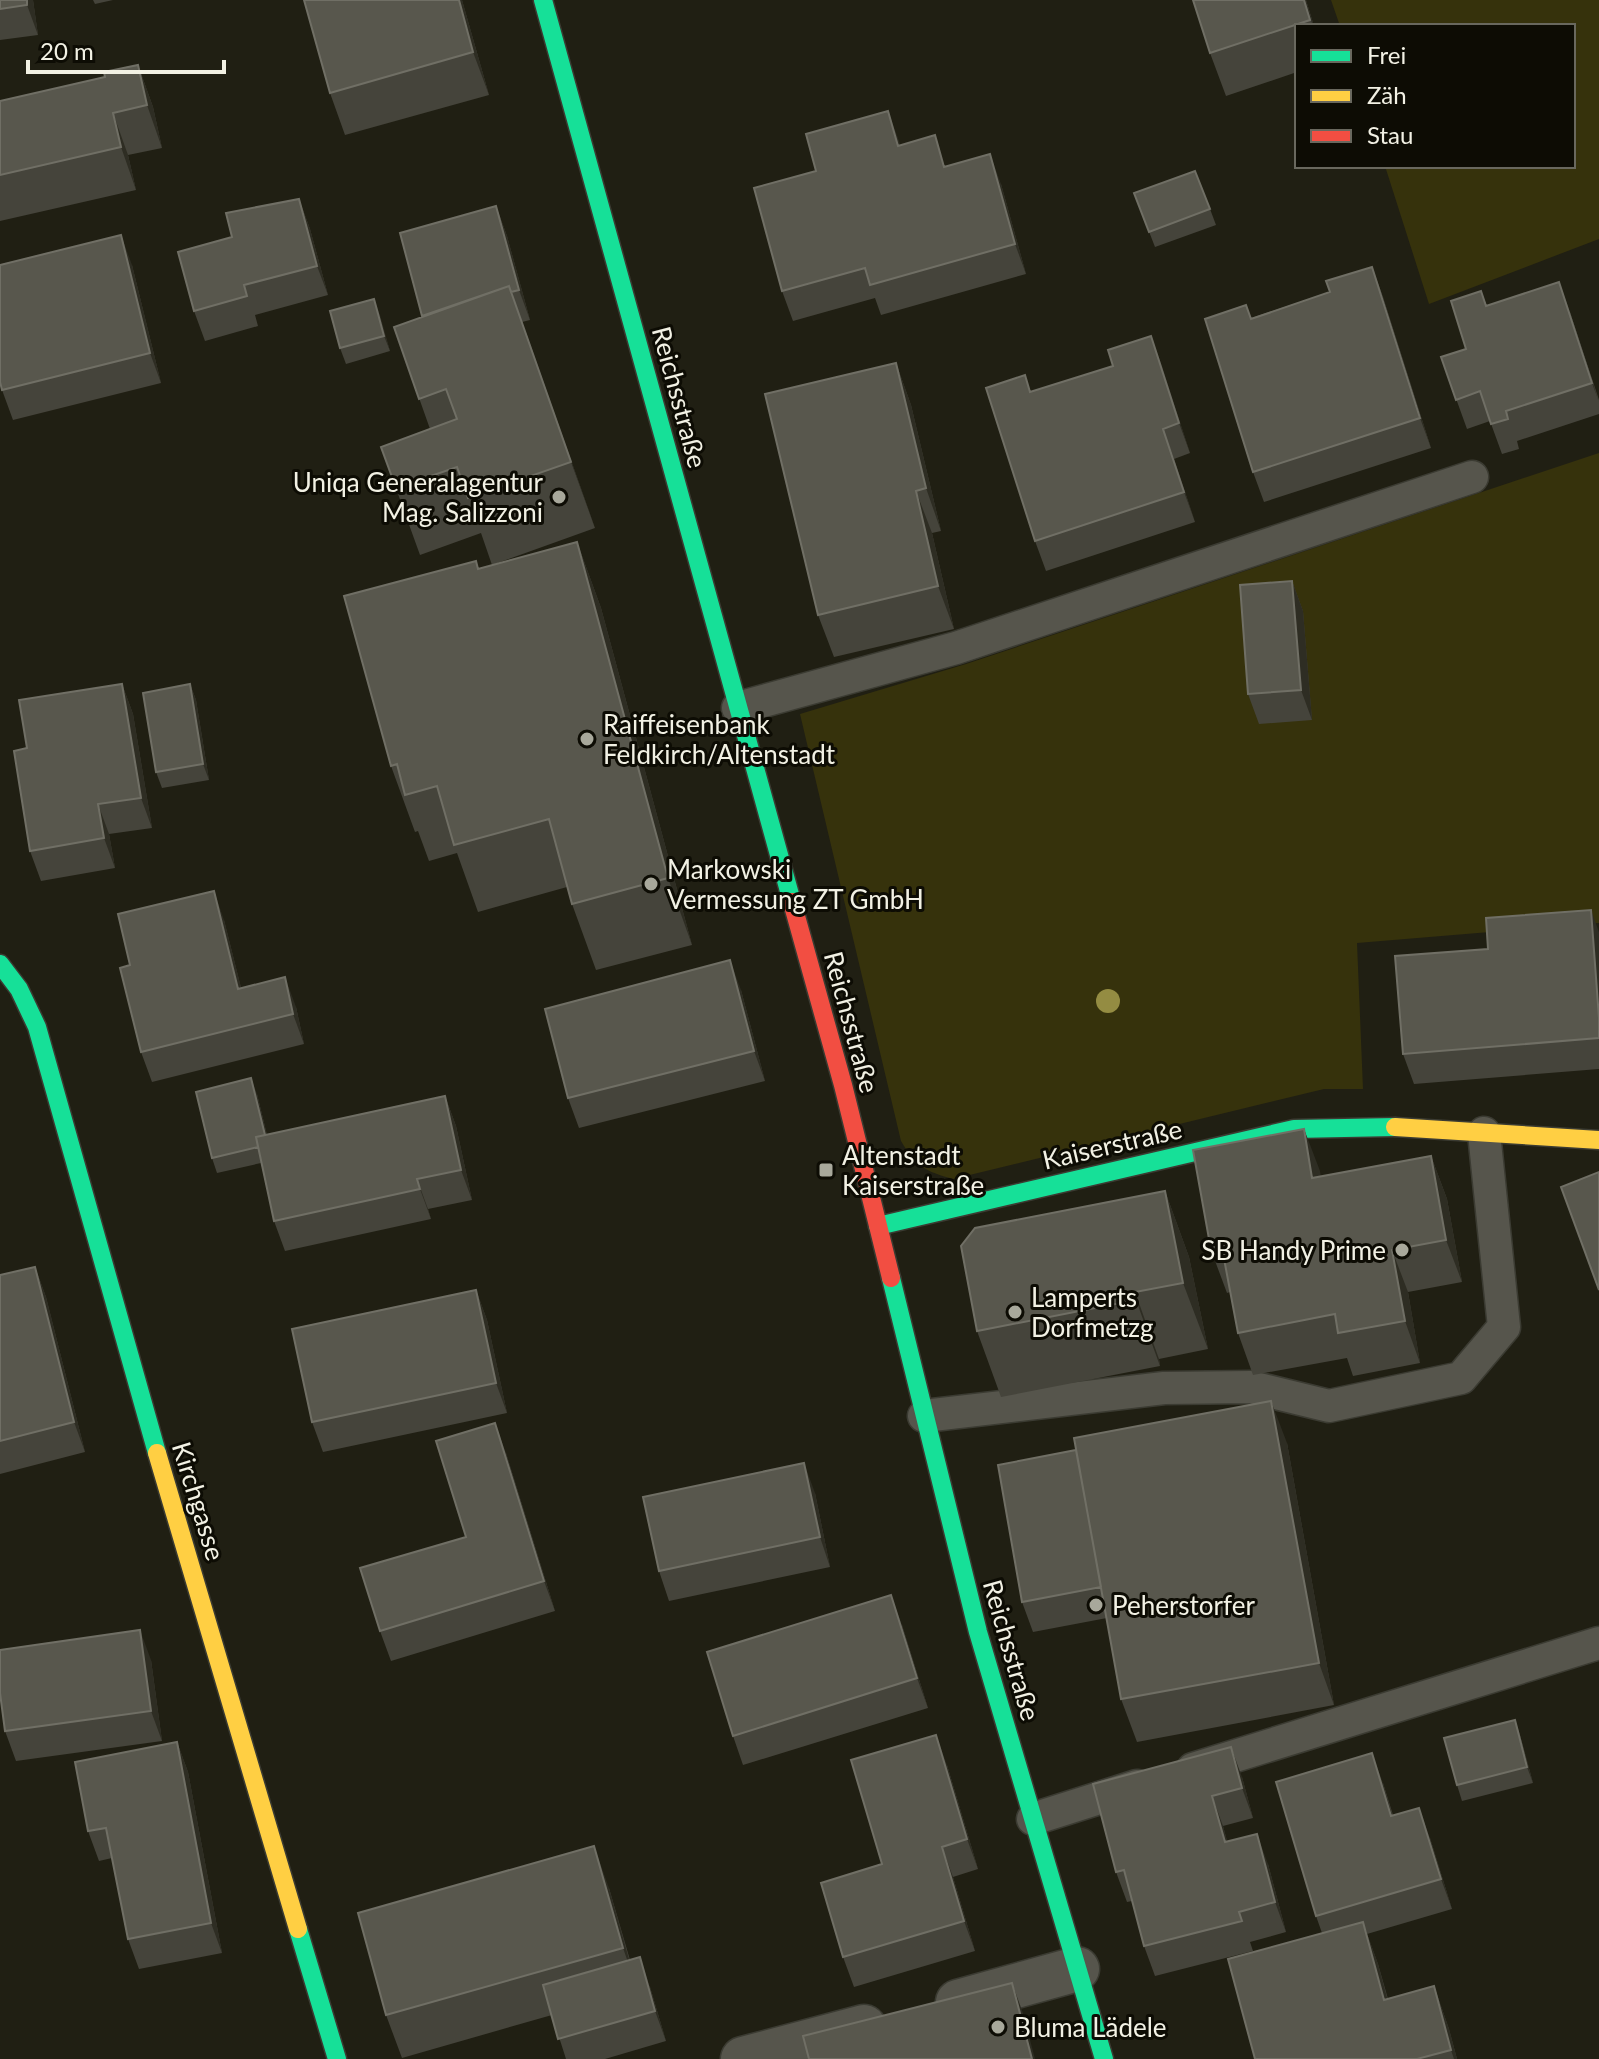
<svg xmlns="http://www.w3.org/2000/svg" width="1599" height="2059" viewBox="0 0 1599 2059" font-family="Lato,sans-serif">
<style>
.green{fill:#36320c}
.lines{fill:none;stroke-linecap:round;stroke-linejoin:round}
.lane-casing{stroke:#3b3b32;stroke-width:35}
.street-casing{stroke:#3b3b32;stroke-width:47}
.fast-casing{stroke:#3b3b32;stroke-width:21}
.slow-casing{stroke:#3b3b32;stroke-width:21}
.jam-casing{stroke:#3b3b32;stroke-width:21}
.lane{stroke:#56554c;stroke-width:32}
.street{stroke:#56554c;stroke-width:44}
.fast{stroke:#16e098;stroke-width:18}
.slow{stroke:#ffcf43;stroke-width:18}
.jam{stroke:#f24e42;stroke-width:18}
.tree{fill:#948c42}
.wall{fill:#45443b}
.shaded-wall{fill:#2e2d23}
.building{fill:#58574d;stroke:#706f65;stroke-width:2}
.poi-dot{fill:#a8a89b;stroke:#0d0c04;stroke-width:3}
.labels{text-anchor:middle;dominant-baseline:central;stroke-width:6;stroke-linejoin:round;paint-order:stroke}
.street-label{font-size:26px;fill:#f2f1e4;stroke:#0d0c04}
.poi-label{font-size:26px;fill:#f2f1e4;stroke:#0d0c04;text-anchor:start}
</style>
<rect width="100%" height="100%" fill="#201f13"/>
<path class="green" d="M1331,0H1599V239L1429,304L1385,166H1573V26H1340Z
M1599,453V923L1357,943L1363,1089H1324L953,1179C925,1171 916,1167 901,1141L800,714L966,664Z"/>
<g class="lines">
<defs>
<path id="lane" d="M738,708L956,648L1472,477
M924,1416L1164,1388L1251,1387L1329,1406L1461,1378L1504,1327L1484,1133
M1193,1769L1599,1643
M1033,1819L1137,1786"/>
<path id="street" d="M958,2002L1077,1969
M743,2059L864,2027"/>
<path id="fast" d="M543,0L792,902
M0,964L19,989L37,1027L157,1453
M878,1226L1294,1129L1395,1127
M891,1278L978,1632L1104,2059
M298,1929L337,2059"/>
<path id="slow" d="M1395,1127L1599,1140
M157,1453L298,1929"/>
<path id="jam" d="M792,902L843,1085L891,1278"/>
</defs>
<use href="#lane" class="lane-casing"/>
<use href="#street" class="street-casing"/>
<use href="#fast" class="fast-casing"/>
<use href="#slow" class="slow-casing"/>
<use href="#jam" class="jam-casing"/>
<use href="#lane" class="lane"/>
<use href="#street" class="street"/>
<use href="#fast" class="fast"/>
<use href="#slow" class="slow"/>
<use href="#jam" class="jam"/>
</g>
<circle class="tree" cx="1108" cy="1001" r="12"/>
<path class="wall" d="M0,0H33L38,35L0,40Z
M93,0H113L95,4Z
M304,0H462L489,95L345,135L330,93Z
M1306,0L1314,26H1297V72L1226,96L1210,53Z
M138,65L153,107L162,148L128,155L136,190L0,221V101L105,77Z
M900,145L946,166L1001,184L1026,274L881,315L875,298L793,321L782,291L816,171Z
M1134,193L1210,209L1216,225L1155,247Z
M299,199L310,229L328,295L255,315L258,326L205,341L194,311L232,237Z
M496,206L507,236L530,320L522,322L595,528L492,565L481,533L420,555L381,447L430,429L394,327L423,317Z
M132,265L161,383L13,420L2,390Z
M1372,267L1383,297L1431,448L1264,502L1253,472L1251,318L1330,292Z
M1481,291L1487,306L1570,312L1599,400V414L1517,441L1519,449L1502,454L1490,421L1467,429L1441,357L1466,349Z
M374,299L390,351L346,364L340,348Z
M1151,336L1190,453L1174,459L1195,522L1046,571L1035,541L1031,392L1113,366Z
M896,363L911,405L941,531L932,533L954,629L834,657L818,615Z
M577,542L601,608L692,945L596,970L572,904L567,887L478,912L457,853L429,861L418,831L415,832L391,766L479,569Z
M1292,581L1303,611L1312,720L1259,724L1248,694Z
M122,684L133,714L152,828L109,834L115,868L41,881L30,851L27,748Z
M190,684L196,700L209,780L162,788L156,772Z
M224,920L241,988L296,1007L304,1044L152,1082L141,1052L130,965Z
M1599,932V1069L1414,1084L1403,1054L1488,949Z
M741,990L765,1081L579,1128L568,1098Z
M257,1094L267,1135L445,1096L456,1126L472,1200L428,1209L431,1219L285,1251L274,1221L261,1163L217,1173L212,1158Z
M1304,1129L1320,1177L1431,1156L1447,1199L1462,1282L1408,1292L1420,1363L1353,1376L1347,1358L1253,1375L1238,1333L1230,1292L1227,1293L1211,1250Z
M1165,1191L1189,1257L1208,1349L1159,1359L1160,1366L1001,1397L977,1331Z
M35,1267L46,1297L85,1452L0,1474V1275Z
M476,1290L487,1320L507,1413L323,1452L312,1422Z
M1287,1443L1334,1705L1137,1742L1121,1699L1107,1618L1033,1632L1022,1602Z
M506,1453L555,1611L391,1661L380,1631L466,1537Z
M815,1493L830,1567L669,1601L659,1571Z
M902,1625L928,1708L743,1765L733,1736Z
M151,1660L162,1741L16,1761L5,1731Z
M1515,1720L1520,1735L1533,1783L1462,1801L1457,1785Z
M177,1742L188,1772L222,1953L139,1969L128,1939L112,1858L99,1861L88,1831Z
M947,1765L978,1869L953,1877L975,1951L854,1987L843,1957L882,1864Z
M1242,1777L1253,1818L1223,1826L1227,1841L1268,1864L1286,1932L1250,1942L1253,1951L1155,1976L1144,1946L1132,1901L1127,1902L1116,1872L1093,1784Z
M1383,1783L1393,1815L1430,1838L1452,1909L1367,1934L1378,1964L1388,1999L1434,1986L1449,2029L1457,2059H1255L1322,1933L1316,1916Z
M609,1888L630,1960L650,1987L666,2041L605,2059H566L552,2015L402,2058L386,2015Z"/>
<path class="shaded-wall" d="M27,0H33L38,35L27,5Z
M459,0H462L489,95L473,52Z
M1304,0H1306L1314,26H1313Z
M138,65L153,107L162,148L147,105Z
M888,111L899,141L909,176L898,146Z
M113,113L128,155L136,190L121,147Z
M990,154L1001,184L1026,274L1015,244Z
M299,199L310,229L328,295L317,266Z
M496,206L507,236L530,320L519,290Z
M121,235L132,265L161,383L150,353Z
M1372,267L1383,297L1431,448L1420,418Z
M1559,282L1570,312L1599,402L1592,383Z
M509,286L533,352L595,528L571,462Z
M374,299L380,315L390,351L384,336Z
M1151,336L1162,366L1190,453L1179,423Z
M896,363L911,405L941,531L926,488Z
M1163,429L1174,459L1195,522L1184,492Z
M916,491L932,533L954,629L938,586Z
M577,542L601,608L692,945L668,878Z
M1292,581L1303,611L1312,720L1301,690Z
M122,684L133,714L152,828L141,798Z
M190,684L196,700L209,780L203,764Z
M98,804L109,834L115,868L104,838Z
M214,891L224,920L249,1019L238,989Z
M1591,910L1599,932V1018Z
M730,960L741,990L765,1081L754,1051Z
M285,977L296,1007L304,1044L293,1014Z
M251,1078L257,1094L273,1160L268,1145Z
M445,1096L456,1126L472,1200L461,1170Z
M1304,1129L1320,1171L1328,1221L1312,1178Z
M1431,1156L1447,1199L1462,1282L1446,1240Z
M417,1179L428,1209L431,1219L420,1189Z
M1165,1191L1189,1257L1208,1349L1183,1283Z
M1392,1250L1408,1292L1420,1363L1405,1321Z
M35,1267L46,1297L85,1452L74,1422Z
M476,1290L487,1320L507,1413L496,1383Z
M1135,1292L1159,1359L1160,1366L1136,1300Z
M1271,1401L1287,1443L1334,1705L1319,1663Z
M495,1423L506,1453L555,1611L544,1581Z
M804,1463L815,1493L830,1567L820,1537Z
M891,1595L902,1625L928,1708L917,1678Z
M140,1630L151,1660L162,1741L151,1711Z
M1515,1720L1520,1735L1533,1783L1527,1767Z
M936,1735L947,1765L978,1869L967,1839Z
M177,1742L188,1772L222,1953L211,1923Z
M1231,1747L1242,1777L1253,1818L1242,1788Z
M1372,1753L1383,1783L1401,1846L1391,1816Z
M1212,1796L1223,1826L1236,1872L1225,1842Z
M1419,1808L1430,1838L1452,1909L1441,1879Z
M1257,1834L1268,1864L1286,1932L1275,1902Z
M594,1846L609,1888L638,1991L623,1948Z
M942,1847L953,1877L975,1951L964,1921Z
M1363,1922L1378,1964L1399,2042L1384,2000Z
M640,1957L650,1987L666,2041L655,2011Z
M1012,1983L1023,2013L1035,2059H1032Z
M1434,1986L1449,2029L1457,2059H1454L1451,2050Z"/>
<path class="building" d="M0,0H27V5L0,9Z
M304,0H459L473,52L330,93Z
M1193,0H1304L1310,20L1210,53Z
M138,65L147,105L113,113L121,147L0,175V101L105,77L104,72Z
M888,111L898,146L935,135L944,167L990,154L1015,244L870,285L865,268L782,291L754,188L816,171L806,134Z
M1195,171L1210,209L1149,232L1134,193Z
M299,199L317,266L244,285L247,296L194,311L178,252L232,237L226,213Z
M496,206L519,290L511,292L509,286L422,316L400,233Z
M121,235L150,353L2,390L0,382V265Z
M1372,267L1420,418L1253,472L1205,319L1246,305L1251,319L1330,292L1326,281Z
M1559,282L1592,383L1506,411L1508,419L1491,424L1480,391L1456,400L1441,357L1466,349L1451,301L1481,291L1486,306Z
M509,286L571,462L468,498L457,467L396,488L381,447L457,419L446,389L419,399L394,327Z
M374,299L384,336L340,348L330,311Z
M1151,336L1179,423L1163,429L1184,492L1035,541L986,388L1025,375L1030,392L1113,366L1108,350Z
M896,363L926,488L916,491L938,586L818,615L765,394Z
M577,542L668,878L572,904L549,819L454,845L437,786L405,795L397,764L391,766L344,596L476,561L478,569Z
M1292,581L1301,690L1248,694L1240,585Z
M122,684L141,798L98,804L104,838L30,851L14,751L27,748L19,700Z
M190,684L203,764L156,772L143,693Z
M214,891L238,989L285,977L293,1014L141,1052L120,968L130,965L118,914Z
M1591,910L1599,1018V1038L1403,1054L1395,956L1488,949L1486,918Z
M730,960L754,1051L568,1098L545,1009Z
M251,1078L265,1135L256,1137L258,1147L212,1158L196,1092Z
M445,1096L461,1170L417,1179L420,1189L274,1221L256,1137Z
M1304,1129L1312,1178L1431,1156L1446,1240L1392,1250L1405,1321L1338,1333L1335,1314L1238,1333L1222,1248L1211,1250L1193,1150Z
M1599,1172V1290L1561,1187Z
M1165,1191L1183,1283L1135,1292L1136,1300L977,1331L961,1246L975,1228Z
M35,1267L74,1422L0,1441V1275Z
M476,1290L496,1383L312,1422L292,1329Z
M1271,1401L1319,1663L1121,1699L1074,1438Z
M495,1423L544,1581L380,1631L360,1568L466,1537L436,1441Z
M1076,1450L1101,1587L1022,1602L998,1465Z
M804,1463L820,1537L659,1571L643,1497Z
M891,1595L917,1678L733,1736L707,1652Z
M140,1630L151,1711L5,1731L0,1693V1650Z
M1515,1720L1527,1767L1457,1785L1444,1738Z
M936,1735L967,1839L942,1847L964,1921L843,1957L821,1883L882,1864L851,1760Z
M177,1742L211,1923L128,1939L106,1828L88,1831L75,1762Z
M1231,1747L1242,1788L1212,1796L1225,1842L1257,1834L1275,1902L1239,1912L1242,1921L1144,1946L1124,1870L1116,1872L1093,1784Z
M1372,1753L1391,1816L1419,1808L1441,1879L1316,1916L1276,1782Z
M594,1846L623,1948L386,2015L358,1913Z
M1363,1922L1384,2000L1434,1986L1451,2050L1417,2059H1255L1228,1959Z
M640,1957L655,2011L558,2039L543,1985Z
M1012,1983L1032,2059H809L803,2036Z"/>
<g class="poi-dot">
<circle cx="559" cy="497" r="8"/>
<circle cx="587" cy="739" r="8"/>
<circle cx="651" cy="884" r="8"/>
<rect x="818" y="1162" width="16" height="16" rx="4"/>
<circle cx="1402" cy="1250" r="8"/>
<circle cx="1015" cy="1312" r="8"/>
<circle cx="1096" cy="1605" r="8"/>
<circle cx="998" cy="2027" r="8"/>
</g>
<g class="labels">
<g class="street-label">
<text transform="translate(680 397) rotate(75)">Reichsstraße</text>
<text transform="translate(852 1022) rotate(75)">Reichsstraße</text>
<text transform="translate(1112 1144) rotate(-13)">Kaiserstraße</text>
<text transform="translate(199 1501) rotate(73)">Kirchgasse</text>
<text transform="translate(1012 1650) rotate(74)">Reichsstraße</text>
</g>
<g class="poi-label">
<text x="543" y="482" text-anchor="end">Uniqa Generalagentur<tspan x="543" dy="30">Mag. Salizzoni</tspan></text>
<text x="603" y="724">Raiffeisenbank<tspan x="603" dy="30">Feldkirch/Altenstadt</tspan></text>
<text x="667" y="869">Markowski<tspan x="667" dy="30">Vermessung ZT GmbH</tspan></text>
<text x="842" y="1155">Altenstadt<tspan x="842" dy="30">Kaiserstraße</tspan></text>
<text x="1386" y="1250" text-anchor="end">SB Handy Prime</text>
<text x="1031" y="1297">Lamperts<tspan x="1031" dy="30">Dorfmetzg</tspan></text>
<text x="1112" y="1605">Peherstorfer</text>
<text x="1014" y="2027">Bluma Lädele</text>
</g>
</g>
<rect x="1295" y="24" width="280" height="144" fill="#0d0c04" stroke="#69685e" stroke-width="2"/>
<rect x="1311" y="50" width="40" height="12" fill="#16e098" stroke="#69685e" stroke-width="2"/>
<text x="1367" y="64" font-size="24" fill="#f2f1e4">Frei</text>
<rect x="1311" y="90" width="40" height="12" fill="#ffcf43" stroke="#69685e" stroke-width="2"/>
<text x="1367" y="104" font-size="24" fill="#f2f1e4">Zäh</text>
<rect x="1311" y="130" width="40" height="12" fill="#f24e42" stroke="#69685e" stroke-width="2"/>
<text x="1367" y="144" font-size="24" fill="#f2f1e4">Stau</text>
<path d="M28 60v12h196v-12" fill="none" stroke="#f2f1e4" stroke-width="4"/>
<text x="40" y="60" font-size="24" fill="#f2f1e4" stroke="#0d0c04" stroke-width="6" paint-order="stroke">20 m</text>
</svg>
